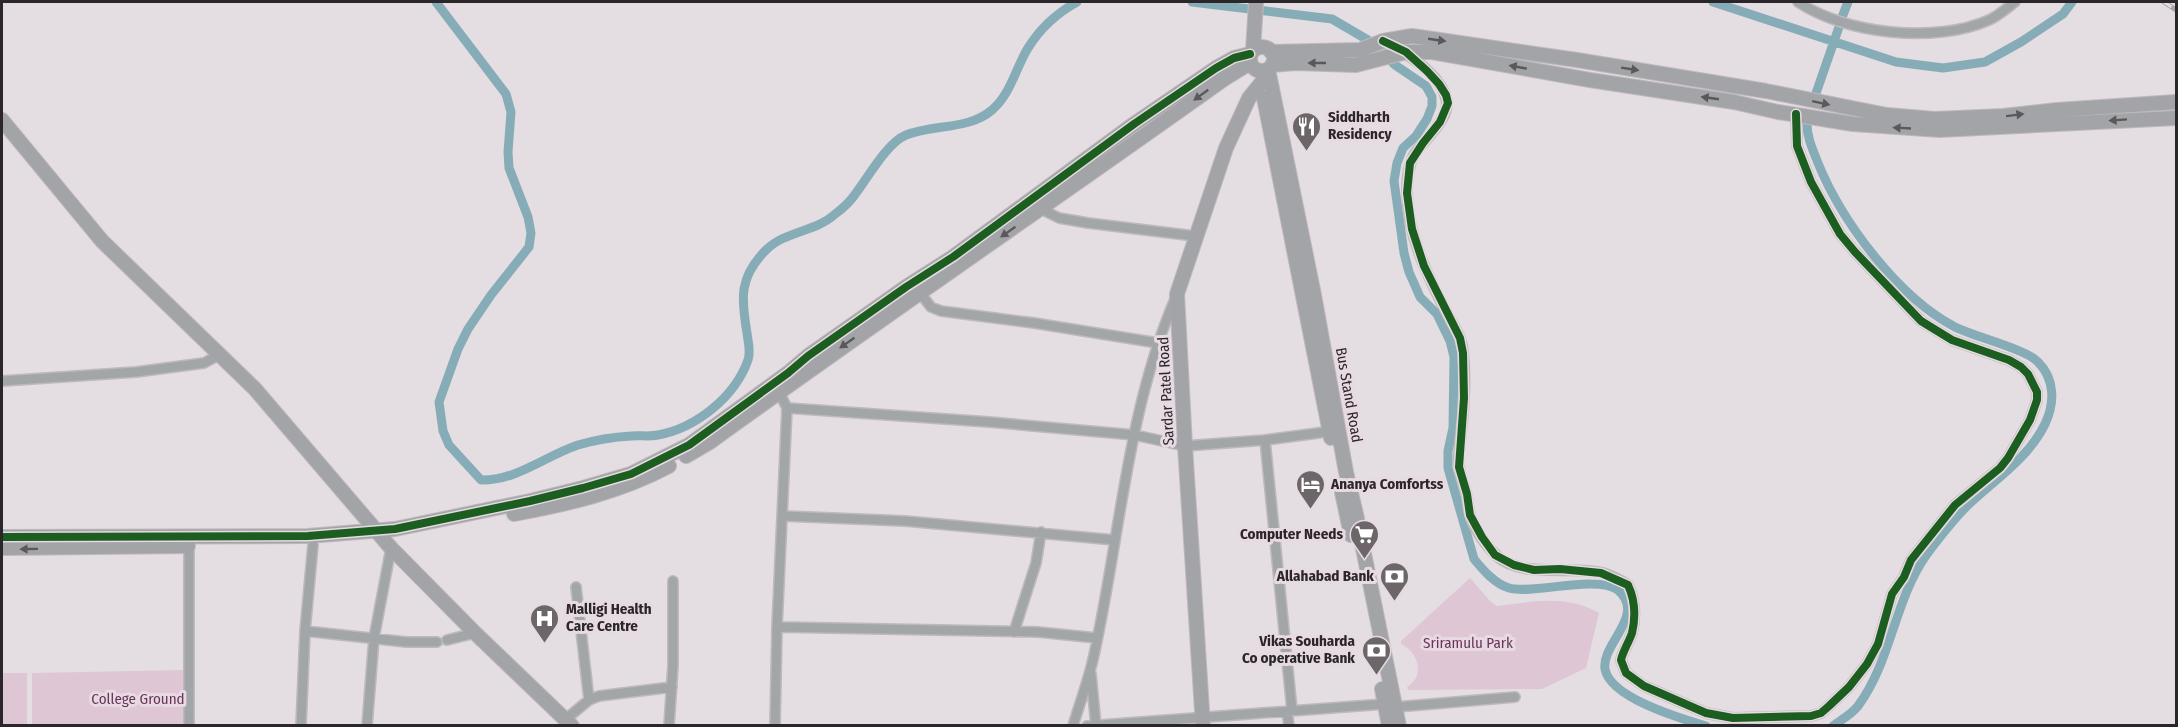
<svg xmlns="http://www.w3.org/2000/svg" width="2178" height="727" viewBox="0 0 2178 727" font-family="'Fira Sans Condensed',sans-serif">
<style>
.green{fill:#dfc6d5}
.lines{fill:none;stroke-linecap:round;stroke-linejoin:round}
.canal{stroke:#86adb7;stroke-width:9}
.street-casing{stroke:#beb9bc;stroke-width:12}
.secondary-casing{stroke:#beb9bc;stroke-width:16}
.street{stroke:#a3a6a8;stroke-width:9}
.secondary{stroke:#a3a4a7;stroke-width:14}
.rail-casing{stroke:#a5a5a7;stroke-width:5}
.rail{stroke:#e7dae2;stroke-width:3;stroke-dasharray:9;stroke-linecap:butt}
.cycleway-casing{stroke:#e7dae2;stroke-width:11}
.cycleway{stroke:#1b5e20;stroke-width:8}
.oneway{fill:#5b585b}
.labels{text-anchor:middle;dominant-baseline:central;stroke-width:6;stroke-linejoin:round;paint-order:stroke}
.poi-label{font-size:15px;font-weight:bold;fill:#2b2629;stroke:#e7dae2;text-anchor:start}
.street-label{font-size:15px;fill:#2b2629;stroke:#e7dae2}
.park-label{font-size:15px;fill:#6c345a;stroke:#e7dae2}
</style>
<rect width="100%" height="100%" fill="#e4dde1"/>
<path class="green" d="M1470,578L1490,601L1497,606C1533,602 1565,594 1599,613L1586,668L1542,689L1409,690L1407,687C1426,675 1418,652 1401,644V641Z
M185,670L186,725H32V673Z
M2,673H27V725H2Z"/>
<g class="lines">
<path class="canal" d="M436,2L506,94L511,112L508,152L509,168L528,217L531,233L529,247L491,295L468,329L458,349L439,402L443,431L449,445L481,480C516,481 545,456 578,445C595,440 613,437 631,436C640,435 649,437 658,435C696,428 735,397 748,360C751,351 748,342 747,333C741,298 739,277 766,250C785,231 815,232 834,215C842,209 851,201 856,193C869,176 887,143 906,135C934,124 969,130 992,110C1011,94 1016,67 1028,48C1041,27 1057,13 1077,2
M1192,2L1332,19L1373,43L1395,65L1426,86L1432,97V106L1427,119L1416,136L1403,148L1397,163L1394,181L1404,253L1409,272L1420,297L1437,314L1450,341L1454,357L1453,428L1448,451V468L1474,559C1483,570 1495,584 1509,588C1528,593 1568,583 1591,584C1600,584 1611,585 1618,590C1647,615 1601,644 1605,669C1610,698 1682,719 1706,726
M1713,2L1896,62L1943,68L1985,62L2021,42L2063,14L2072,2
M1841,20L1848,2
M1814,99L1839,27
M1807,124C1807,138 1813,150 1818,163C1842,222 1898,297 1955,327C1975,337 2026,349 2038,362C2055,379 2055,403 2045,424C2028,459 1994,480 1967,506C1953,520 1939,538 1927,554C1894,600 1892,660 1858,706C1852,714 1841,720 1833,726"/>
<defs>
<path id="street" d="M1798,2C1846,34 1935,44 1989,20C1998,16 2007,8 2015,2
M1384,41C1405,52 1440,74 1446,98C1452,118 1423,140 1414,155C1408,166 1407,179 1407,191C1407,235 1428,277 1448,315C1454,327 1462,337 1463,352C1466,379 1464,408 1461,434C1460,445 1458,455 1459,466C1460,477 1465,486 1467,497C1468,502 1468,509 1470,515C1474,529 1486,546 1497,556C1522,579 1572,565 1603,573C1612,576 1620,580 1628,585C1635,600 1636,616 1632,633C1629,642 1623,651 1621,660L1626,673L1644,686L1706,713L1733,718L1811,716L1821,713L1829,706L1849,687L1867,664L1878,644L1892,594L1904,577L1911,560L1955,505L2000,468L2008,458L2030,420L2037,400V392L2028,374L2021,367L2009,360L1952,340L1921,321L1855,252L1840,234L1811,182L1797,146L1796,114
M1041,209L1059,218L1088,223L1195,236
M920,293L931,307L941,311L1034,323L1158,343
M2,381L136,372L204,363L219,355
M787,408L989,422L1135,435L1185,446L1265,440L1333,431
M1265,440L1292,710
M783,516L905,521L1115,540
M189,542V726
M576,587L589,700
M777,627L1038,632L1097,638
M305,631L406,642H437
M1014,632L1036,563L1041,532
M447,640L475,633
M1091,674L1096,726
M1287,711L1289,726
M566,719L589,700L599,696L672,687
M301,726L305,631L313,545
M367,726L374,638L391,548
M669,726L673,665V581
M775,726L777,627L787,408L779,392
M1073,726C1080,702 1089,679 1094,655C1120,537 1127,411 1175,299
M1087,726L1385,704L1396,707L1515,697"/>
<path id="secondary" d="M1250 59a12 12 0 1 1 24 0a12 12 0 1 1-24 0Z
M1253,51L1256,2
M1271,52L1360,50L1383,41L1412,36L1577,60L1766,91L1887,115L1935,119L2003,116L2057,110L2176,102
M1272,65L1295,63L1356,65L1406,52H1432L1590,80L1734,102L1778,112L1853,124L1940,130L2176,118
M1268,69L1314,295L1346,472L1356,514L1399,726
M1264,98L1331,438
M2,120L102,241L255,389L391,548L475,633L572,726
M686,456L710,442C880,319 1053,201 1224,79L1250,63
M1342,492L1351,535
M514,514C568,504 620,492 669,466
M2,537L308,536L395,529L530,501L583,488L631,474L689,445L788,373L808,356L906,287L953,257L1134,124L1216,68L1234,58L1250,54
M2,548L188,546
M1382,689L1389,726
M1203,726L1185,446L1177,294L1226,148L1249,98L1262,82"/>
</defs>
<use href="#street" class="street-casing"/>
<use href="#secondary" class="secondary-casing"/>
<use href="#street" class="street"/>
<use href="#secondary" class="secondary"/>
<defs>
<path id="rail" d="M2164,2L2176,10"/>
</defs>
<use href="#rail" class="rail-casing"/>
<use href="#rail" class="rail"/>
<defs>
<path id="cycleway" d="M1383,41L1406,52L1427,71L1439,84L1446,95L1448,103L1440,122L1423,143L1410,163L1407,193L1412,229L1424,266L1460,338L1463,353L1464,398L1459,467L1467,494L1470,515L1482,537L1495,555L1514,565L1534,570L1560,569L1601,573L1628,585C1635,600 1636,616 1632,633C1629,642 1623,651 1621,660L1626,673L1644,686L1706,713L1733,718L1811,716L1821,713L1829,706L1849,687L1867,664L1878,644L1892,594L1904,577L1911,560L1955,505L2000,468L2008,458L2030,420L2037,400V392L2028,374L2021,367L2009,360L1952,340L1921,321L1855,252L1840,234L1811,182L1797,146L1796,114
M2,537L308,536L395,529L530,501L583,488L631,474L689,445L788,373L808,356L906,287L953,257L1134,124L1216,68L1234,58L1250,54"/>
</defs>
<use href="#cycleway" class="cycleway-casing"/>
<use href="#cycleway" class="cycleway"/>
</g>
<defs><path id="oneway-solid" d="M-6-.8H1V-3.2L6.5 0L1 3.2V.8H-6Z" transform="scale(1.5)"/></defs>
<g class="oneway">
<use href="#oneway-solid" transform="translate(1437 40) rotate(8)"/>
<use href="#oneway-solid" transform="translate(1317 63) rotate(-180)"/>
<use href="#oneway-solid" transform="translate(1518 67) rotate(-170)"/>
<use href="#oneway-solid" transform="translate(1630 69) rotate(9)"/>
<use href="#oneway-solid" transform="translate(1201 95) rotate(144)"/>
<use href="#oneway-solid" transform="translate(1710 98) rotate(-172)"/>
<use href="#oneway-solid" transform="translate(1821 103) rotate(12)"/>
<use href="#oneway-solid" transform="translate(2015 115) rotate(-7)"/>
<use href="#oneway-solid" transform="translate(2118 120) rotate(176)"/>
<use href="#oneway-solid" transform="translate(1902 128) rotate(-177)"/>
<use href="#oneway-solid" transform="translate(1008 232) rotate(145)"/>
<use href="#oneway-solid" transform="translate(847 343) rotate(145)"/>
<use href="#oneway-solid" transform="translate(29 549) rotate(179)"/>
</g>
<defs>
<symbol id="restaurant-pin" viewBox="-11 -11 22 30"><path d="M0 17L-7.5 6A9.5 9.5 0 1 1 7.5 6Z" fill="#6c6669" stroke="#e7dae2"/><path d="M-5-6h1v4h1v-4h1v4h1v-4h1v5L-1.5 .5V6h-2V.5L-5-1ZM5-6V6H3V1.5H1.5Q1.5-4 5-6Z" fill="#fff"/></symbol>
<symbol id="hotel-pin" viewBox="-11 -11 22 30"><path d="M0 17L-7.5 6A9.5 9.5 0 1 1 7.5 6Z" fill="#6c6669" stroke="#e7dae2"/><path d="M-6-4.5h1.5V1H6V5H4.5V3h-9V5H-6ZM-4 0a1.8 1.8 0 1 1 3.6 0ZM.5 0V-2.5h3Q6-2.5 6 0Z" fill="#fff"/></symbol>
<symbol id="supermarket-pin" viewBox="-11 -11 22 30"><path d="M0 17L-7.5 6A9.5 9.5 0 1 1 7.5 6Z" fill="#6c6669" stroke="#e7dae2"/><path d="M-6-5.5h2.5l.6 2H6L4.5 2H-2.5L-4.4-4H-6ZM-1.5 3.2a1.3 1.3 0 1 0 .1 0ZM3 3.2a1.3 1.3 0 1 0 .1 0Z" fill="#fff"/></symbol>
<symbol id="bank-pin" viewBox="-11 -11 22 30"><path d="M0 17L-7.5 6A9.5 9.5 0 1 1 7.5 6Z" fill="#6c6669" stroke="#e7dae2"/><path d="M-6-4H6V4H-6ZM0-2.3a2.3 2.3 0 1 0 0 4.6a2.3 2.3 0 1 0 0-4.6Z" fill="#fff"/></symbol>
<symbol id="hospital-pin" viewBox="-11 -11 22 30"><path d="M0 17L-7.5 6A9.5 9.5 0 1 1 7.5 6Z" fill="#6c6669" stroke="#e7dae2"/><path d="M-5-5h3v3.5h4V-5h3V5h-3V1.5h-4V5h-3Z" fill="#fff"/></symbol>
</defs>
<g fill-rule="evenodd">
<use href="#restaurant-pin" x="1290" y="110" width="33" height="45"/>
<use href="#hotel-pin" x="1294" y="468" width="33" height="45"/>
<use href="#supermarket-pin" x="1348" y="518" width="33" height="45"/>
<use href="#bank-pin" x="1378" y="560" width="33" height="45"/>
<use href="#hospital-pin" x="528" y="602" width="33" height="45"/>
<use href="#bank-pin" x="1360" y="634" width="33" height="45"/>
</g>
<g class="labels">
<g class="poi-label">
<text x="1328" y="117">Siddharth<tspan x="1328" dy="17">Residency</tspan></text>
<text x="1331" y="484">Ananya Comfortss</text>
<text x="1343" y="534" text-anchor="end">Computer Needs</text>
<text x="1374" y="576" text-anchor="end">Allahabad Bank</text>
<text x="566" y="609">Malligi Health<tspan x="566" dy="17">Care Centre</tspan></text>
<text x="1355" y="641" text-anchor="end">Vikas Souharda<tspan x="1355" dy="17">Co operative Bank</tspan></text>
</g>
<g class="street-label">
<text transform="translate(1166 391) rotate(-93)">Sardar Patel Road</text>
<text transform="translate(1349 395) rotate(80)">Bus Stand Road</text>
</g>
<g class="park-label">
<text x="1468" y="643">Sriramulu Park</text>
<text x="138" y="699">College Ground</text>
</g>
</g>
<rect width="2178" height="727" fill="none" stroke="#2b2629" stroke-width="6"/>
</svg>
